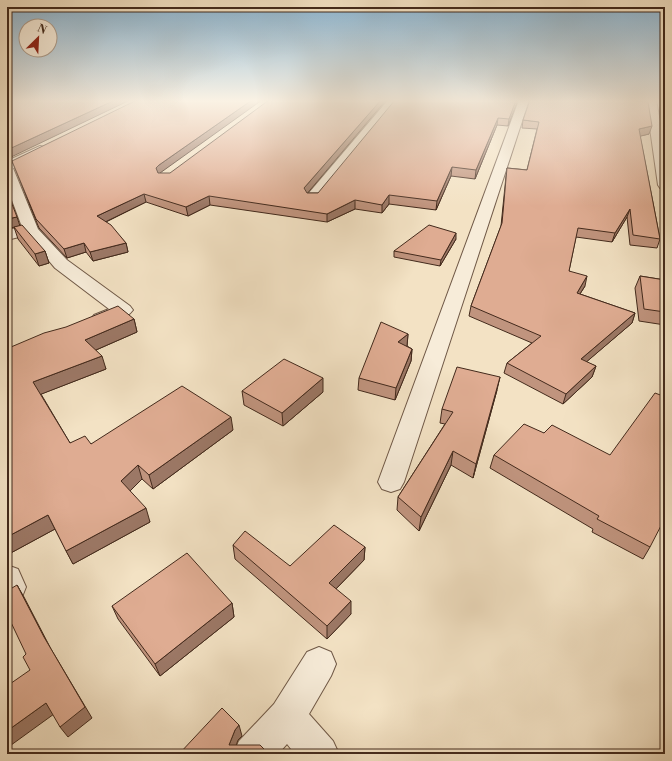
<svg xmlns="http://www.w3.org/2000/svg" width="672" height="761" viewBox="0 0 672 761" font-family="'Libre Bodoni',serif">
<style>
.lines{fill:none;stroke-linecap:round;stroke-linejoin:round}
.minor-casing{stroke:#6f5846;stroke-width:2}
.minor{fill:#f7ecd9;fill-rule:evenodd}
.wall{fill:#c0947e;stroke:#432a1c}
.shaded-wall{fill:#9c7866;stroke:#432a1c}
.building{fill:#dfac92;stroke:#432a1c}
</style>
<rect width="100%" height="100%" fill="#f3e2c4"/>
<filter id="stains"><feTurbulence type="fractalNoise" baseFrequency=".005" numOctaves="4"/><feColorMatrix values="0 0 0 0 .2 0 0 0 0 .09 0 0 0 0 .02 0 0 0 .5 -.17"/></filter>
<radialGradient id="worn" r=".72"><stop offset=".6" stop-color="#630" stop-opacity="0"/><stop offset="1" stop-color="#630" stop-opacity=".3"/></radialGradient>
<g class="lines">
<defs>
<path id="minor" d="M388,100H398L318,200L313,201L308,200L306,197L308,194Z
M519,100H529L404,482L400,489L391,492L382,489L378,482Z
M646,100H656L665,148V189L660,188L658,185Z
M40,146L44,147L46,150L44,153L13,168L38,229L67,260L130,306L133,310C126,320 105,326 94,323L91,319L94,315L109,309L55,268L27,235L7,240V230L22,227L7,187V161Z
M7,565L18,569L26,587L22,597L7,604Z
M319,647L331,652L336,664L331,676L309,714L333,741L339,754H295L287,744L278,754H233L239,741L274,704L307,652Z"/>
</defs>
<use href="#minor" class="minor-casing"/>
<use href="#minor" class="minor"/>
</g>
<path class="wall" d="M518,100L508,126L497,125L475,179L451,176L436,210L389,204L382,213L355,209L327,222L210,205L188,216L146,202L106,222L126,243L128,252L93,261L86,252L67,258L39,228L12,161L160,173L307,193H318Z
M665,102V137L659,110L661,103Z
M523,120L649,134L640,136L660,239L657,248L630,245L627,217L612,242L576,237L569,271L585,286L580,294L635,313L632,323L586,362L596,366L592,377L563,404L504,373L507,363L532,343L469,316L471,306L501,226L506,176L507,168L527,170L537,129L522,128Z
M7,191L10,228L7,224Z
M14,227L45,251L49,263L39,266L18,239Z
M456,239L440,266L394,257V251Z
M640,276L665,280V325L639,321L635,288Z
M134,319L137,332L96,350L106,369L41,394L70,443L91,444L233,430L153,489L142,479L130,491L150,522L73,564L55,529L7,555V416L8,415L11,347Z
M408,334L407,346L412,349L411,361L395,400L358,390L359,378Z
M497,390L473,478L451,465L419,531L397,510L398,497L445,424L440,423L442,409Z
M242,391L323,392L283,426L244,405Z
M544,433L650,547L643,559L592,532L593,529L490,468L494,455Z
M233,545L290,566L365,547L364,560L336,589L351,614L327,639L235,559Z
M232,603L234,617L160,676L118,619L112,606Z"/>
<path class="shaded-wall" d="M115,100H130L7,159V150Z
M252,100H262L160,173L158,176L156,168L159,165Z
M381,100H386L305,196L304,188Z
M516,100H518L508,126L509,119Z
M498,118L497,125L475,179L476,170Z
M652,126L649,134L637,137L639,129Z
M452,167L451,176L436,210L437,201Z
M144,194L146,202L99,225L97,216Z
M389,195V204L382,213V205Z
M209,196L210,205L188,216L186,207Z
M355,200V209L327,222V214Z
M630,209L627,217L612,242L615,233Z
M17,217L20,226L10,228L7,219Z
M456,233V239L440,266L441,260Z
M84,243L86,252L67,258L64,249Z
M126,243L128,252L93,261L90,252Z
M45,251L49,263L39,266L35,254Z
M587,276L585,286L574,303L577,293Z
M635,313L632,323L577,370L581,359Z
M134,319L137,332L89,353L85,340Z
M408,334L407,346L397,354L398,342Z
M412,349L411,361L395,400L396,388Z
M102,356L106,369L39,395L33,382Z
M596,366L592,377L563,404L566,394Z
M500,377L497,390L473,478L476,464Z
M323,378V392L283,426L282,413Z
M231,417L233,430L153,489L149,475Z
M453,451L451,465L419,531L421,517Z
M138,465L142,479L126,495L121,481Z
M146,508L150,522L73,564L66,551Z
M48,515L55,529L7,555V537Z
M365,547L364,560L329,596V583Z
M17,585L24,597L51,649L92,718L68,737L60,727L44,637Z
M351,601V614L327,639V626Z
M232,603L234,617L160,676L155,664Z
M46,703L54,714L7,748V731Z
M239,725L242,736L238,740L233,754L229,745L235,730Z"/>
<path class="building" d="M7,100H115L7,150Z
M137,100H252L159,165L156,168L158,173H170L269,100H381L304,188L307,193H318L395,100H516L509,119L498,118L476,170L452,167L437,201L389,195L382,205L355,200L327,214L209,196L186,207L144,194L97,216L111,225L126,243L90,252L84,243L64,249L36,219L12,161Z
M530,100H624L648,102L652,126L639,129L660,239L633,235L630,209L615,233L578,228L569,271L587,276L577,293L635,313L581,359L596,366L566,394L507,363L541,336L471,306L502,223L507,168L527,170L539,122L523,120Z
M665,102V121L661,103Z
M7,191L17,217L7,219Z
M22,225L45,251L35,254L14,227Z
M429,225L456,233L441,260L394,251Z
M640,276L665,280V312L644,309Z
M118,306L134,319L85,340L102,356L33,382L70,443L85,436L91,444L182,386L231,417L149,475L138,465L121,481L146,508L66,551L48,515L7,537V416L8,415L7,413V343L9,342L11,347L44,333L66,327Z
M381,322L408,334L398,342L412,349L396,388L359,378Z
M284,359L323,378L282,413L242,391Z
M457,367L500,377L476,464L453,451L421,517L398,497L453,412L442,409Z
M665,391V518L650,547L597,519L599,516L494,455L524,424L544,433L552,425L610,455L655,393L663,396Z
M334,525L365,547L329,583L351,601L327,626L233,545L245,531L290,566Z
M187,553L232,603L155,664L112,606Z
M17,585L44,637L85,707L60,727L46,703L7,731V686L30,670L23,657L26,654L7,614V591Z
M222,708L239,725L235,730L229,745H260L269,754H179Z"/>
<linearGradient id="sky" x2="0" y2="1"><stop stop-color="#8ab7d6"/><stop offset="0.49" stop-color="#faf2e4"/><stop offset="1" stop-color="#faf2e4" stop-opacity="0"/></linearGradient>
<rect width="672" height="206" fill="url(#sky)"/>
<rect width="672" height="761" fill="none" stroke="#f3e2c4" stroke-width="24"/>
<rect x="8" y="8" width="656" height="745" fill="none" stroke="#432a1c" stroke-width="2"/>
<rect x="12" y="12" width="648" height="737" fill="none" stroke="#432a1c"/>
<g transform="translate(38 38) rotate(24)"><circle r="19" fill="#f7ecd9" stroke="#af9e8d"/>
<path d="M0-3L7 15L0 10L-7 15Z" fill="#8f2418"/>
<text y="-6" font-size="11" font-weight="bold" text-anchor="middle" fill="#432a1c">N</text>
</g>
<rect width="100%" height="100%" filter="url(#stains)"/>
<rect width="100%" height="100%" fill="url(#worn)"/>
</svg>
